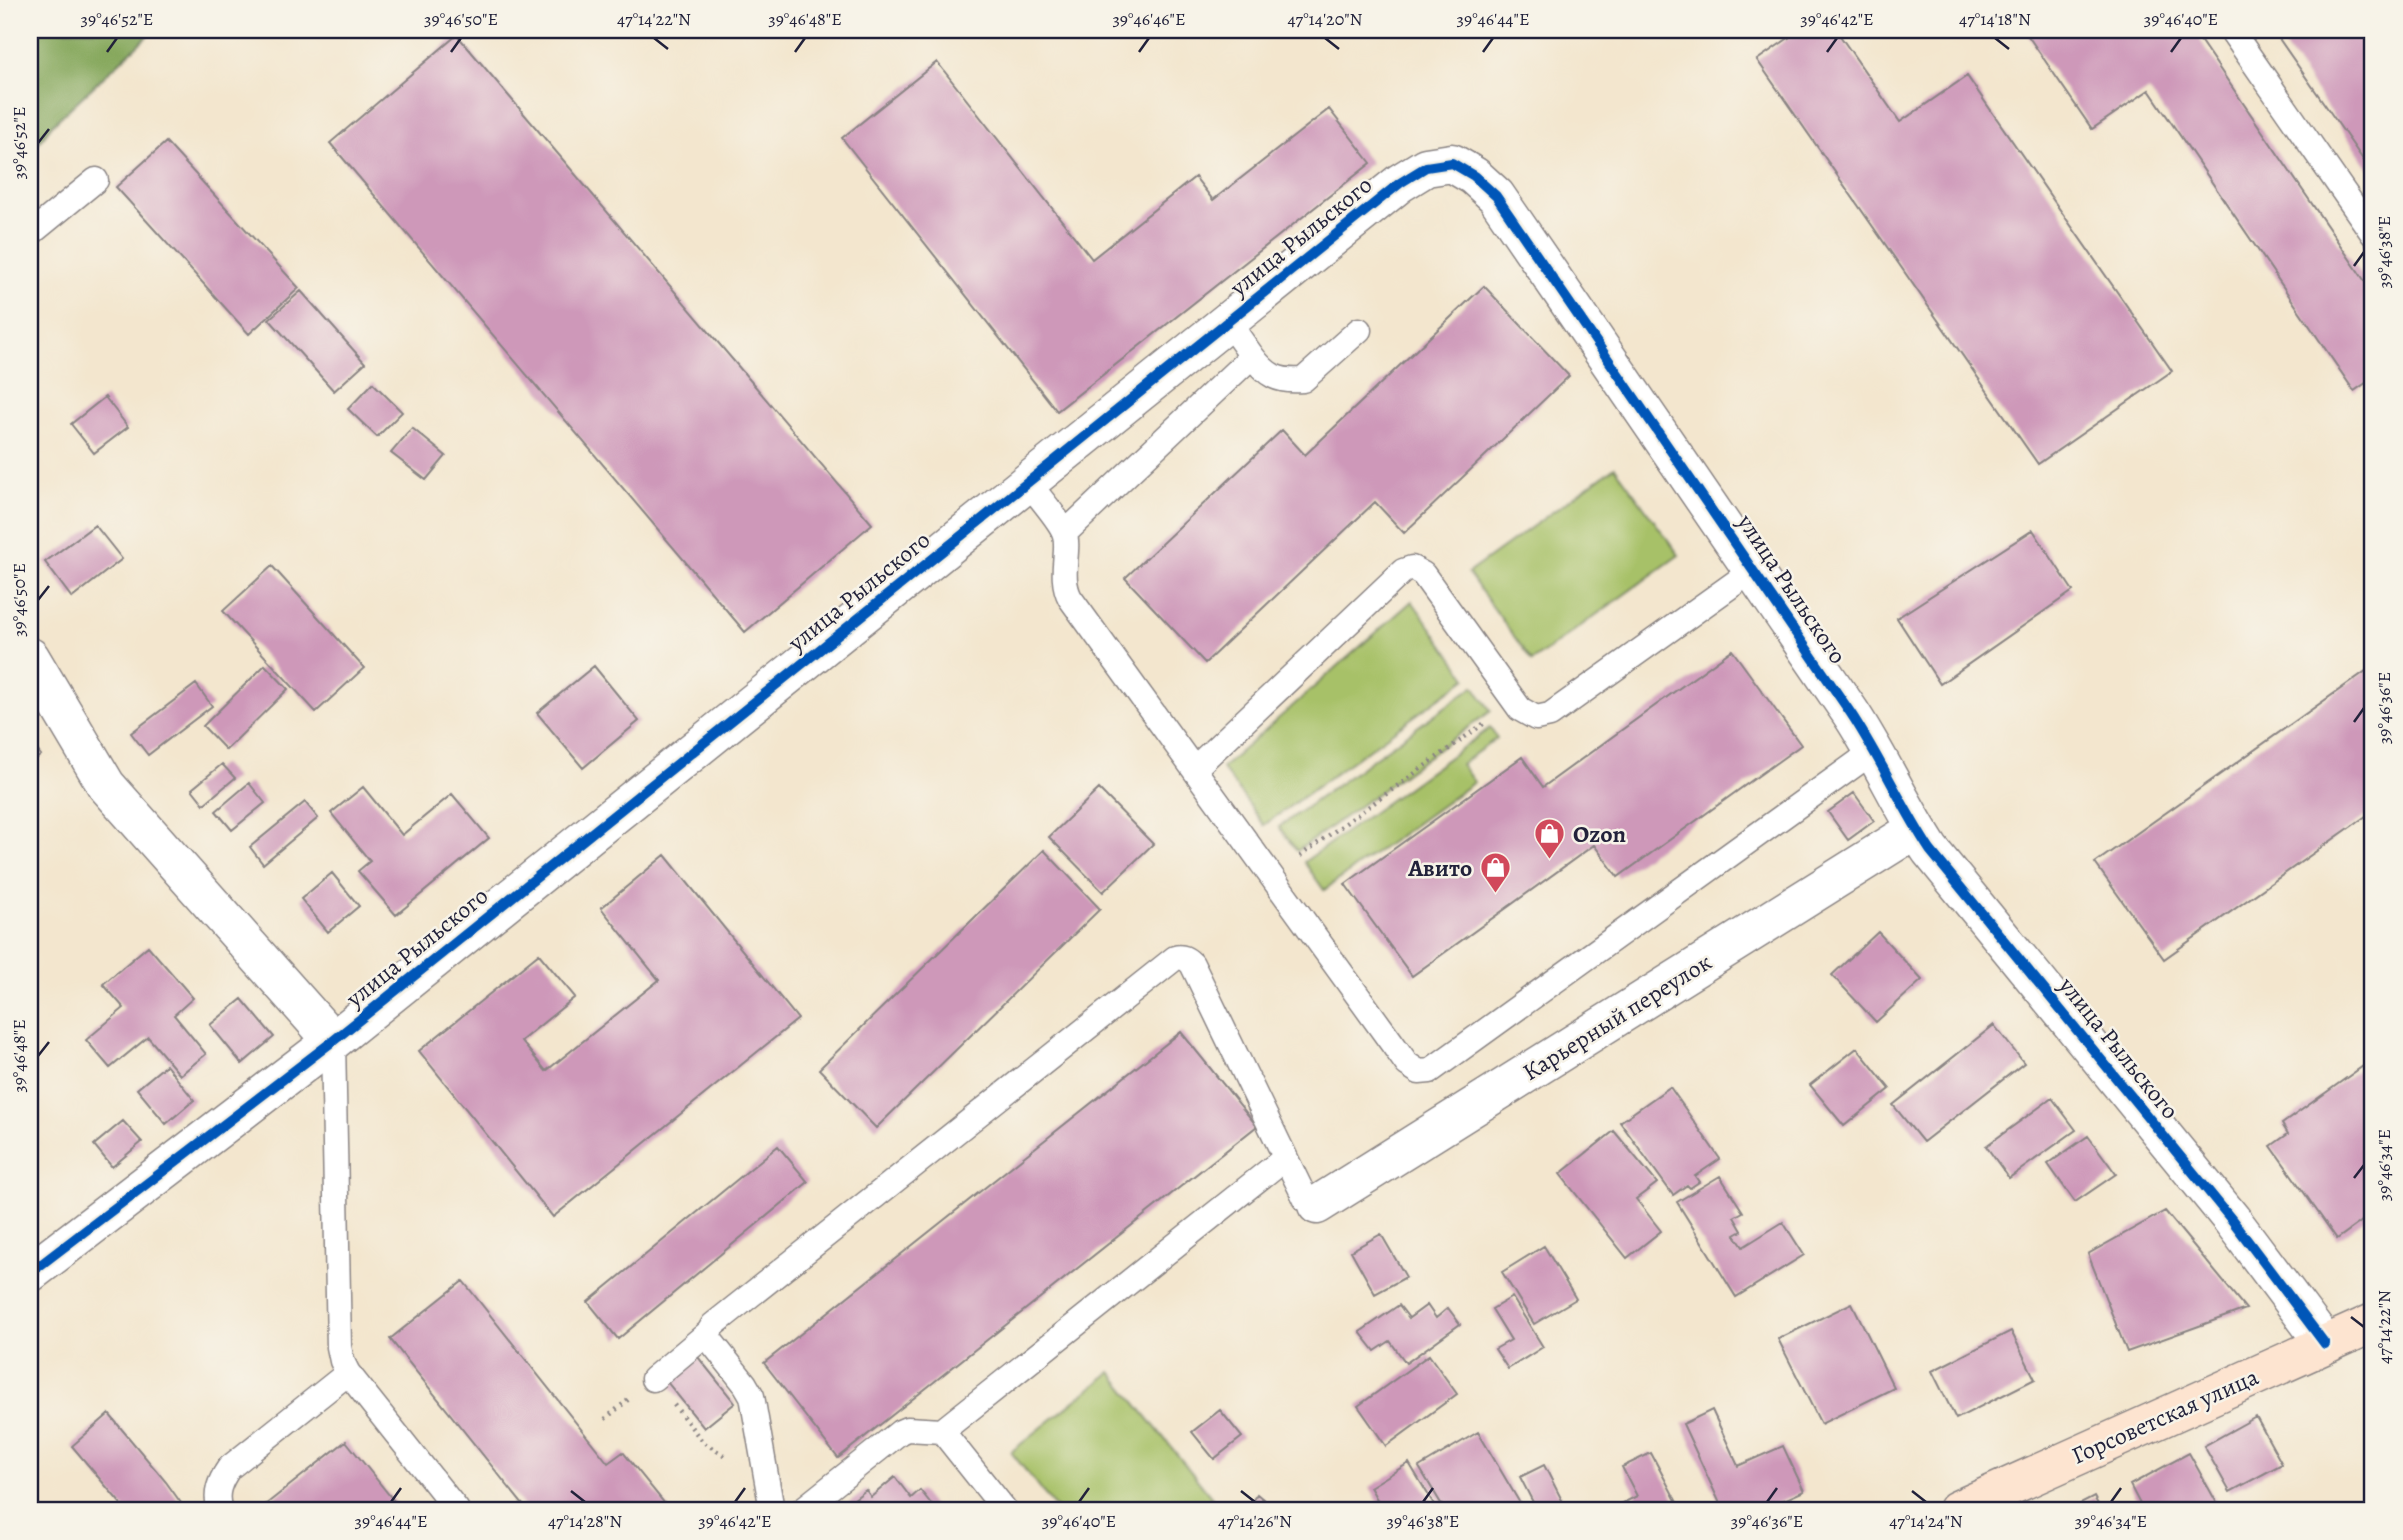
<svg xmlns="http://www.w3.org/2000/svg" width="2403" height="1540" viewBox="0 0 2403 1540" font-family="Alegreya,serif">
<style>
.green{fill:#a7c167;stroke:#647251;stroke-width:2}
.forest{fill:#85a75c;stroke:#54644c;stroke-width:2}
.building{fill:#ce98b9}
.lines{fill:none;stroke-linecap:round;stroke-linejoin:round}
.lane-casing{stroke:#8a8484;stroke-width:27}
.street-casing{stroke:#8a8484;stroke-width:41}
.secondary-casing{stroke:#8a8484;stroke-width:41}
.path{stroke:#8a8484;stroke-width:4.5;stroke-dasharray:2 5;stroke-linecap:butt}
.lane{stroke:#fff;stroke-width:24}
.street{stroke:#fff;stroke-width:38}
.secondary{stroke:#fde4d0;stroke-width:38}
.cycleway-casing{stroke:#f7f3e8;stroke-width:15}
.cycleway{stroke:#0057b8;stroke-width:10}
.ticks{fill:none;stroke:#22223b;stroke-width:2.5}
.labels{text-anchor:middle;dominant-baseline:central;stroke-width:5;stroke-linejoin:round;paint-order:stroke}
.street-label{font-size:24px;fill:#22223b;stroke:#f7f3e8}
.poi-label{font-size:24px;font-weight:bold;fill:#22223b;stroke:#f7f3e8;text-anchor:start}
.neatline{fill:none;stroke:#22223b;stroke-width:2.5}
.ticks-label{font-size:18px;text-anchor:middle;fill:#22223b}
</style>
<rect width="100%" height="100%" fill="#f7f3e8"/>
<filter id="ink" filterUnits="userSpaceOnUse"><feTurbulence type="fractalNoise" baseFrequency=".0143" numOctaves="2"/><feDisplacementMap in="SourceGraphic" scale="14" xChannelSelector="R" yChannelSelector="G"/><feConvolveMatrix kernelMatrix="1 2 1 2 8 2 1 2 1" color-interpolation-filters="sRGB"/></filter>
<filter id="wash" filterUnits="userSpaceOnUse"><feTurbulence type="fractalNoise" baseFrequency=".00686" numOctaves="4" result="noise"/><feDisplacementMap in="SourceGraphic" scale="28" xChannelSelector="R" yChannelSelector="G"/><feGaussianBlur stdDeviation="1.57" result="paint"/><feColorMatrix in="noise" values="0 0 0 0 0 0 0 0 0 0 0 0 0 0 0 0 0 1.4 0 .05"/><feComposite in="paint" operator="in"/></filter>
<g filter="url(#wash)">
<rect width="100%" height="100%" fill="#f3e6ce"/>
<path class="green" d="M1615,467L1679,555L1532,661L1468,573Z
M1412,601L1467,678L1264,825L1222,768Z
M1474,686L1491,711L1297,851L1279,827Z
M1490,728L1497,738L1461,764L1474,782L1324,890L1304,862Z
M1111,1372L1212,1498L1204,1510H1057L1011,1452Z"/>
<path class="forest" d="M30,30H154L53,124L30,154Z"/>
<g id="blocks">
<path class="building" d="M1800,30H1836L1900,122L1967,76L2172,371L2038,464L1757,60Z
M2024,30H2193L2373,293V378L2354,391L2149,90L2092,129Z
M2273,30H2373V174L2328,109Z
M457,35L872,524L745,632L330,143Z
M937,62L1092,259L1195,177L1213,200L1329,109L1371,163L1057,411L842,138Z
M166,142L299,288L249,334L116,187Z
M1484,286L1569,376L1404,533L1375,502L1205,663L1125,578L1282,430L1305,455Z
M301,291L365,363L334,391L269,319Z
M373,383L402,412L377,437L348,409Z
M105,397L128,427L94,453L71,424Z
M412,428L446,456L426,480L391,453Z
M95,525L122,559L72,598L45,562Z
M2033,530L2073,591L1940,684L1897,618Z
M272,566L364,668L316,712L223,611Z
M1732,650L1801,745L1618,877L1594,845L1412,976L1345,884L1522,757L1543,787Z
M265,665L288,689L226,750L203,726Z
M594,666L639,721L583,768L537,713Z
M2373,666V811L2164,959L2095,863Z
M196,684L212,706L148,755L131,733Z
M30,741L41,755L30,764Z
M222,764L235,778L204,804L192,789Z
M249,783L265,803L232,830L216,811Z
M363,787L402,835L452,794L489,838L396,915L358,871L370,861L331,813Z
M1099,789L1153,844L1103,892L1049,837Z
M1854,793L1874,821L1848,840L1828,812Z
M305,802L318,818L263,864L250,847Z
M1044,850L1100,909L876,1128L819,1069Z
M665,855L798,1019L553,1217L419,1051L539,954L575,997L521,1041L546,1071L659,980L601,908Z
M332,873L359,906L328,932L301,899Z
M1878,932L1922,980L1876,1022L1832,975Z
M148,946L193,998L174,1015L206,1054L180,1075L148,1037L110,1068L86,1040L124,1008L103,984Z
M242,999L274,1037L242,1064L210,1025Z
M1994,1025L2024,1063L1923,1142L1893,1105Z
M1181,1032L1257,1126L838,1458L764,1363Z
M1857,1048L1890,1089L1844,1126L1810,1085Z
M2373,1059V1213L2337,1239L2271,1146L2288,1134L2282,1124Z
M166,1065L194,1100L166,1124L137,1089Z
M1670,1087L1720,1159L1695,1176L1699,1182L1690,1188L1687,1185L1673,1195L1620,1122Z
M2052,1098L2076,1130L2009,1178L1986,1146Z
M123,1121L142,1142L112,1167L94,1145Z
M1614,1131L1657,1183L1636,1199L1661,1231L1627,1258L1560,1174Z
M2088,1136L2116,1174L2075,1202L2048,1164Z
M778,1146L808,1182L618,1339L588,1302Z
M1720,1176L1743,1212L1734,1217L1742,1231L1735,1235L1743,1247L1783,1222L1804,1255L1736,1297L1677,1202Z
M2165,1211L2246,1309L2127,1352L2088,1254Z
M1381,1234L1406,1277L1375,1294L1351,1251Z
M1544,1246L1576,1299L1534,1324L1502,1272Z
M463,1281L608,1463L623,1452L670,1510H527L390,1339Z
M1512,1297L1543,1347L1508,1369L1495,1349L1511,1340L1492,1309Z
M1852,1303L1894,1388L1821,1424L1778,1339Z
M1399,1305L1409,1318L1427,1305L1436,1318L1448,1308L1460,1324L1406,1363L1390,1341L1375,1351L1360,1332Z
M2011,1331L2035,1379L1956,1419L1932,1371Z
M1429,1355L1457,1394L1386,1446L1358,1406Z
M698,1357L735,1403L704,1428L667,1382Z
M1220,1410L1242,1437L1214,1459L1192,1432Z
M1712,1410L1738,1466L1783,1446L1804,1491L1762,1510H1723L1683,1424Z
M109,1414L166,1482L186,1510H126L72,1446Z
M2256,1417L2282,1464L2230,1492L2204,1446Z
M1478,1432L1524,1510H1445L1419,1467Z
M346,1441L401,1510H270L265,1505Z
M1651,1453L1681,1510H1609L1637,1496L1622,1467Z
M2189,1453L2218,1505L2208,1510H2143L2130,1485Z
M1409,1463L1435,1506L1429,1510H1383L1370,1487Z
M1544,1465L1567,1510H1537L1520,1477Z
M895,1477L911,1498L920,1490L936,1510H840L866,1490L871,1497Z
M1257,1494L1276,1510H1246Z
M2094,1497L2101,1510H2069Z"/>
</g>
</g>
<g filter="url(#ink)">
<use href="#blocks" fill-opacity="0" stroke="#8a8484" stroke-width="2"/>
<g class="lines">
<defs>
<path id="lane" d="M2231,30L2373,234
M30,234L96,180
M1252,356C1267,376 1278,382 1303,380L1359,330
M1028,482C1037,495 1059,519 1064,532C1071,549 1058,575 1070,598L1392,1043L1407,1064L1419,1072L1430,1071L1875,750
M1065,533L1252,356L1228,322
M1194,769L1403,571L1412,568L1423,574L1520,709L1536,718L1550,715L1753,570
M333,1041L339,1347L342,1361L348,1373L457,1510
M653,1379L709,1332
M942,1431L1005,1510
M220,1510C214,1494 220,1481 229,1468L348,1373
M772,1510L752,1396L745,1384L710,1340L709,1332L713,1325L1175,958C1182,956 1186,958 1192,964L1306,1200L1317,1205
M802,1510L900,1432L907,1429L942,1431L1285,1158"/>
<path id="street" d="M30,657L106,785L333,1041
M1317,1205L1916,829
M30,1273L333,1041L1400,183L1426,167L1452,163L1474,176L1496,196L1850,712C1880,757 1901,806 1930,850L2232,1220L2325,1344"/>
<path id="secondary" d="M1957,1510L2373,1323"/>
</defs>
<use href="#lane" class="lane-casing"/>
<use href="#street" class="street-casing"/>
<use href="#secondary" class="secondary-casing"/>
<path class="path" d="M1300,856L1486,722
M674,1405L703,1442L727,1457
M605,1419L629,1399"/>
<use href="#lane" class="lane"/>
<use href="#street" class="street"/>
<use href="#secondary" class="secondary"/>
<defs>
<path id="cycleway" d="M30,1273L333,1041L1400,183L1426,167L1452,163L1474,176L1496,196L1850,712C1880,757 1901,806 1930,850L2232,1220L2325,1344"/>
</defs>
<use href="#cycleway" class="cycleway-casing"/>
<use href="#cycleway" class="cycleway"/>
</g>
</g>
<path class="ticks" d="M654,38L668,49M1325,38L1339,49M1995,38L2009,49M107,52L117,38M451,52L461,38M795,52L805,38M1139,52L1149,38M1483,52L1493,38M1827,52L1837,38M2171,52L2181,38M38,143L49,129M2354,266L2364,252M38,600L49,586M2354,722L2364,708M38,1056L49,1042M2354,1178L2364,1165M2351,1317L2364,1327M571,1491L585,1502M1241,1491L1255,1502M1912,1491L1926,1502M391,1502L401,1488M735,1502L745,1488M1079,1502L1089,1488M1423,1502L1433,1488M1767,1502L1777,1488M2111,1502L2121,1488"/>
<defs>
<symbol id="shop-pin" viewBox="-11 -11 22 30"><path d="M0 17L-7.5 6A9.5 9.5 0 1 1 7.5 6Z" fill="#d1495b" stroke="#f7f3e8"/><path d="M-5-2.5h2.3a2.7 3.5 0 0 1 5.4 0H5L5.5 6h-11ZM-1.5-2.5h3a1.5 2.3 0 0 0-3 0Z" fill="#fff"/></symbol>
</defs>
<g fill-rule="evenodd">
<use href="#shop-pin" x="1532" y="816" width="35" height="47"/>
<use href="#shop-pin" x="1478" y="850" width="35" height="47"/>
</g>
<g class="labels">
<g class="street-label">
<text transform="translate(1301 236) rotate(-39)">улица Рыльского</text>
<text transform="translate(1792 589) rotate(56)">улица Рыльского</text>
<text transform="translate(859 591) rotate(-39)">улица Рыльского</text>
<text transform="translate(417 947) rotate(-39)">улица Рыльского</text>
<text transform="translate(1617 1017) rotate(-32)">Карьерный переулок</text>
<text transform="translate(2119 1048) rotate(51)">улица Рыльского</text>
<text transform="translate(2165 1416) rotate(-24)">Горсоветская улица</text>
</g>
<g class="poi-label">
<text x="1573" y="834">Ozon</text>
<text x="1472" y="868" text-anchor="end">Авито</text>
</g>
</g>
<rect width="2403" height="1540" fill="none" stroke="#f7f3e8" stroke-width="77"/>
<rect x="38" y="38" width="2326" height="1464" class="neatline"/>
<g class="ticks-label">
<text x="117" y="25">39°46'52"E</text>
<text x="461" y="25">39°46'50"E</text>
<text x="654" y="25">47°14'22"N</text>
<text x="805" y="25">39°46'48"E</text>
<text x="1149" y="25">39°46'46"E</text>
<text x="1325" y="25">47°14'20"N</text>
<text x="1493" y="25">39°46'44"E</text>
<text x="1837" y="25">39°46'42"E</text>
<text x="1995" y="25">47°14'18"N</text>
<text x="2181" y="25">39°46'40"E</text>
<text transform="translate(19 143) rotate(-90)" y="6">39°46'52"E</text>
<text transform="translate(2384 252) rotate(-90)" y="6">39°46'38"E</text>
<text transform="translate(19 600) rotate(-90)" y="6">39°46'50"E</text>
<text transform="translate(2384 708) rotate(-90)" y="6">39°46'36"E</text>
<text transform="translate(19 1056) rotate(-90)" y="6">39°46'48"E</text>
<text transform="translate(2384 1165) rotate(-90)" y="6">39°46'34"E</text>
<text transform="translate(2384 1327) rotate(-90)" y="6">47°14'22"N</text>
<text x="391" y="1527">39°46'44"E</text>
<text x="585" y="1527">47°14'28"N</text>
<text x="735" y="1527">39°46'42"E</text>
<text x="1079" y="1527">39°46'40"E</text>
<text x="1255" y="1527">47°14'26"N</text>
<text x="1423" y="1527">39°46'38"E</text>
<text x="1767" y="1527">39°46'36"E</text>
<text x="1926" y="1527">47°14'24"N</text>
<text x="2111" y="1527">39°46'34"E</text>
</g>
</svg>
